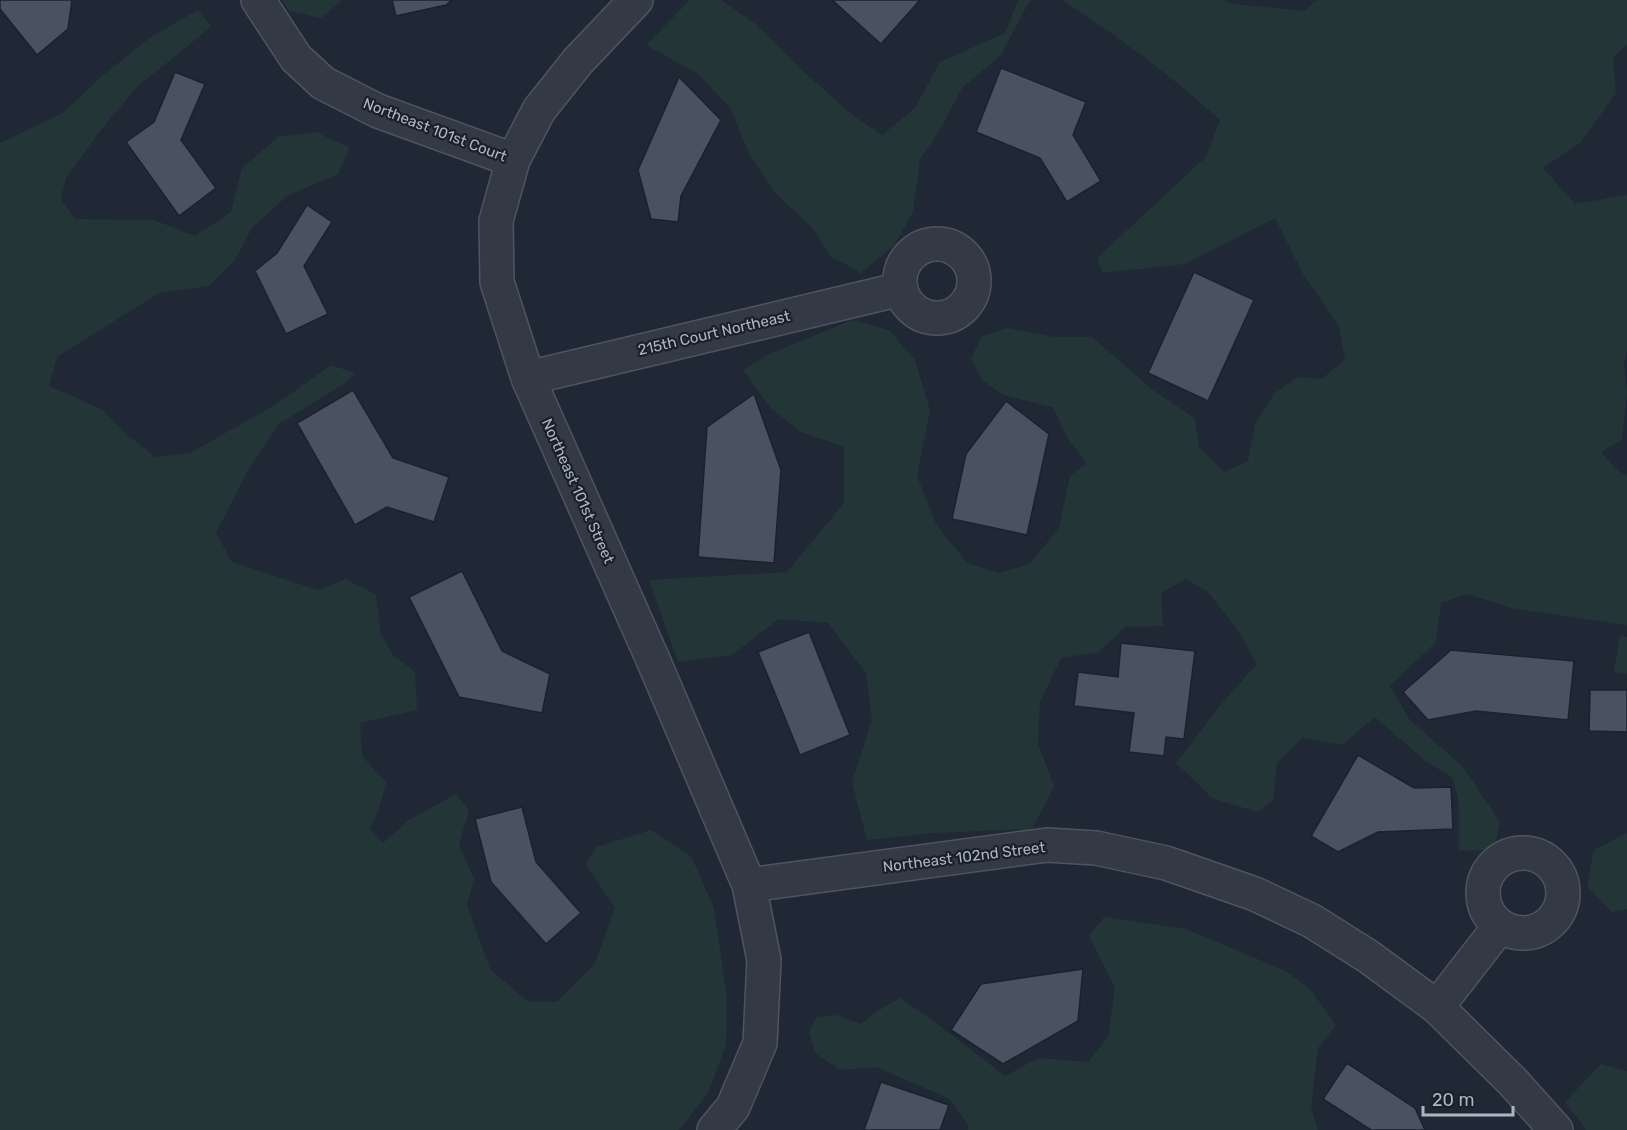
<svg xmlns="http://www.w3.org/2000/svg" width="1627" height="1130" viewBox="0 0 1627 1130" font-family="Rubik,sans-serif">
<style>
.green{fill:#233537}
.building{fill:#485261;stroke:#1b222c;stroke-width:1.5}
.lines{fill:none;stroke-linecap:round;stroke-linejoin:round}
.minor-casing{stroke:#4e5561;stroke-width:36}
.minor{stroke:#333a46;stroke-width:33}
.labels{text-anchor:middle;dominant-baseline:central;stroke-width:4.5;stroke-linejoin:round;paint-order:stroke}
.street-label{font-size:15px;fill:#adb5c3;stroke:#19202a}
</style>
<rect width="100%" height="100%" fill="#202835"/>
<path class="green" d="M282,0H342L321,18L289,11Z
M690,0H721L754,23L803,71L850,113L882,135L915,108L940,62L1005,33L1018,0H1034L1029,2L1001,55L962,88L942,126L920,160L913,212L894,246L861,273L830,256L813,228L778,196L750,156L731,109L698,74L646,45Z
M1062,0H1221L1234,4L1304,11L1317,0H1627V44L1613,58L1616,93L1580,143L1543,168L1575,204L1627,195V351L1624,365L1627,394L1622,439L1601,452L1618,471L1627,475V625L1515,609L1467,594L1441,603L1436,642L1390,686L1410,720L1464,768L1500,822L1493,850L1459,851V804L1453,778L1425,761L1375,717L1342,745L1302,738L1277,763L1273,801L1257,812L1212,798L1176,763L1222,703L1257,664L1237,629L1207,591L1186,579L1161,593L1163,626L1125,627L1099,652L1061,658L1040,702L1038,743L1054,787L1032,829L934,833L867,840L852,782L872,720L866,673L828,623L779,619L732,655L678,662L649,580L787,572L844,503V447L799,431L771,408L743,370L767,355L852,320L889,330L915,360L930,410L917,476L936,524L967,563L998,573L1030,564L1059,527L1070,476L1087,463L1066,436L1054,408L1003,395L982,380L971,359L981,337L1007,328L1053,337H1092L1153,390L1195,418L1199,447L1225,472L1248,461L1255,424L1274,394L1297,377L1322,379L1345,359L1338,324L1304,276L1275,218L1185,264L1103,273L1097,258L1206,157L1220,120C1171,75 1117,36 1062,0Z
M198,10L211,27L137,87L100,131L66,178L61,200L76,219L154,220L195,236L231,212L242,168L278,137L316,132L350,148L338,174L287,196L252,228L235,260L209,286L159,293L57,357L49,386L73,396L104,411L127,435L156,457L190,453L275,405L331,365L355,373L344,384L279,424L247,472L216,533L232,562L318,590L346,579L376,595L381,634L393,655L415,672L417,710L360,723L362,756L386,782L379,809L370,829L383,843L409,820L456,794L469,810L459,845L474,879L467,905L490,969L527,1001L557,1002L595,963L615,908L585,863L597,847L651,830L691,856L714,908L727,998L726,1045L708,1093L679,1130H0V143L63,113L101,77L148,39Z
M1620,635L1627,637V674L1614,672Z
M1627,833V909L1612,912L1587,886L1594,850Z
M1104,917L1186,929L1284,970L1310,989L1336,1025L1318,1048L1311,1107L1318,1130H968V1125L950,1099L876,1067L840,1070L815,1053L809,1032L817,1017L836,1015L861,1024L876,1012L900,998L935,1022L1005,1076L1038,1058L1088,1062L1108,1037L1115,988L1089,936Z
M1601,1064L1627,1071V1130H1586L1565,1102Z"/>
<path class="building" d="M0,0H72L68,29L37,55L0,9Z
M392,0H452L446,5L396,16Z
M832,0H920L881,44Z
M1001,68L1086,102L1073,135L1101,181L1067,202L1040,158L976,132Z
M175,72L205,84L181,140L216,188L179,216L126,142L154,122Z
M679,77L721,120L681,196L678,222L651,219L638,170Z
M307,205L332,222L304,266L328,314L286,334L255,271L277,253Z
M1194,272L1254,300L1208,401L1148,373Z
M353,390L393,458L449,477L434,522L387,507L355,525L297,423Z
M754,394L781,470L774,563L698,557L707,427Z
M1006,401L1049,434L1027,535L952,519L966,454Z
M462,571L502,651L550,674L542,713L459,697L409,597Z
M809,632L850,735L800,755L758,652Z
M1121,643L1195,651L1184,739L1166,737L1164,756L1129,752L1134,713L1074,706L1078,672L1118,677Z
M1451,650L1574,661L1568,720L1476,711L1428,720L1403,692Z
M1590,690H1627V732L1589,731Z
M1358,755L1414,788L1451,787L1453,829L1378,832L1338,852L1311,836Z
M522,807L536,862L581,913L546,944L491,882L475,819Z
M1083,969L1078,1021L1003,1064L951,1030L981,984Z
M1347,1063L1415,1108L1425,1130H1371L1323,1099Z
M881,1082L949,1105L940,1130H864Z"/>
<g class="lines">
<defs>
<path id="minor" d="M258,0L296,58L323,83L378,111L513,160
M636,0L578,61L539,110L513,160L496,221L497,282L528,378L654,662L749,885L764,960L760,1043L733,1107L714,1130
M900 281a37 37 0 1 1 74 0a37 37 0 1 1-74 0Z
M528,378L901,289
M1483 893a40 40 0 1 1 80 0a40 40 0 1 1-80 0Z
M749,885L1047,845L1096,848L1166,863L1255,894L1312,921L1369,957L1437,1007L1513,1082L1556,1130
M1437,1007L1500,926"/>
</defs>
<use href="#minor" class="minor-casing"/>
<use href="#minor" class="minor"/>
</g>
<g class="labels">
<g class="street-label">
<text transform="translate(435 130) rotate(21)">Northeast 101st Court</text>
<text transform="translate(714 333) rotate(-13)">215th Court Northeast</text>
<text transform="translate(578 491) rotate(66)">Northeast 101st Street</text>
<text transform="translate(964 857) rotate(-7)">Northeast 102nd Street</text>
</g>
</g>
<path d="M1423 1106v9h90v-9" fill="none" stroke="#adb5c3" stroke-width="3"/>
<text x="1432" y="1106" font-size="18" fill="#adb5c3" stroke="#19202a" stroke-width="4.5" paint-order="stroke">20 m</text>
</svg>
